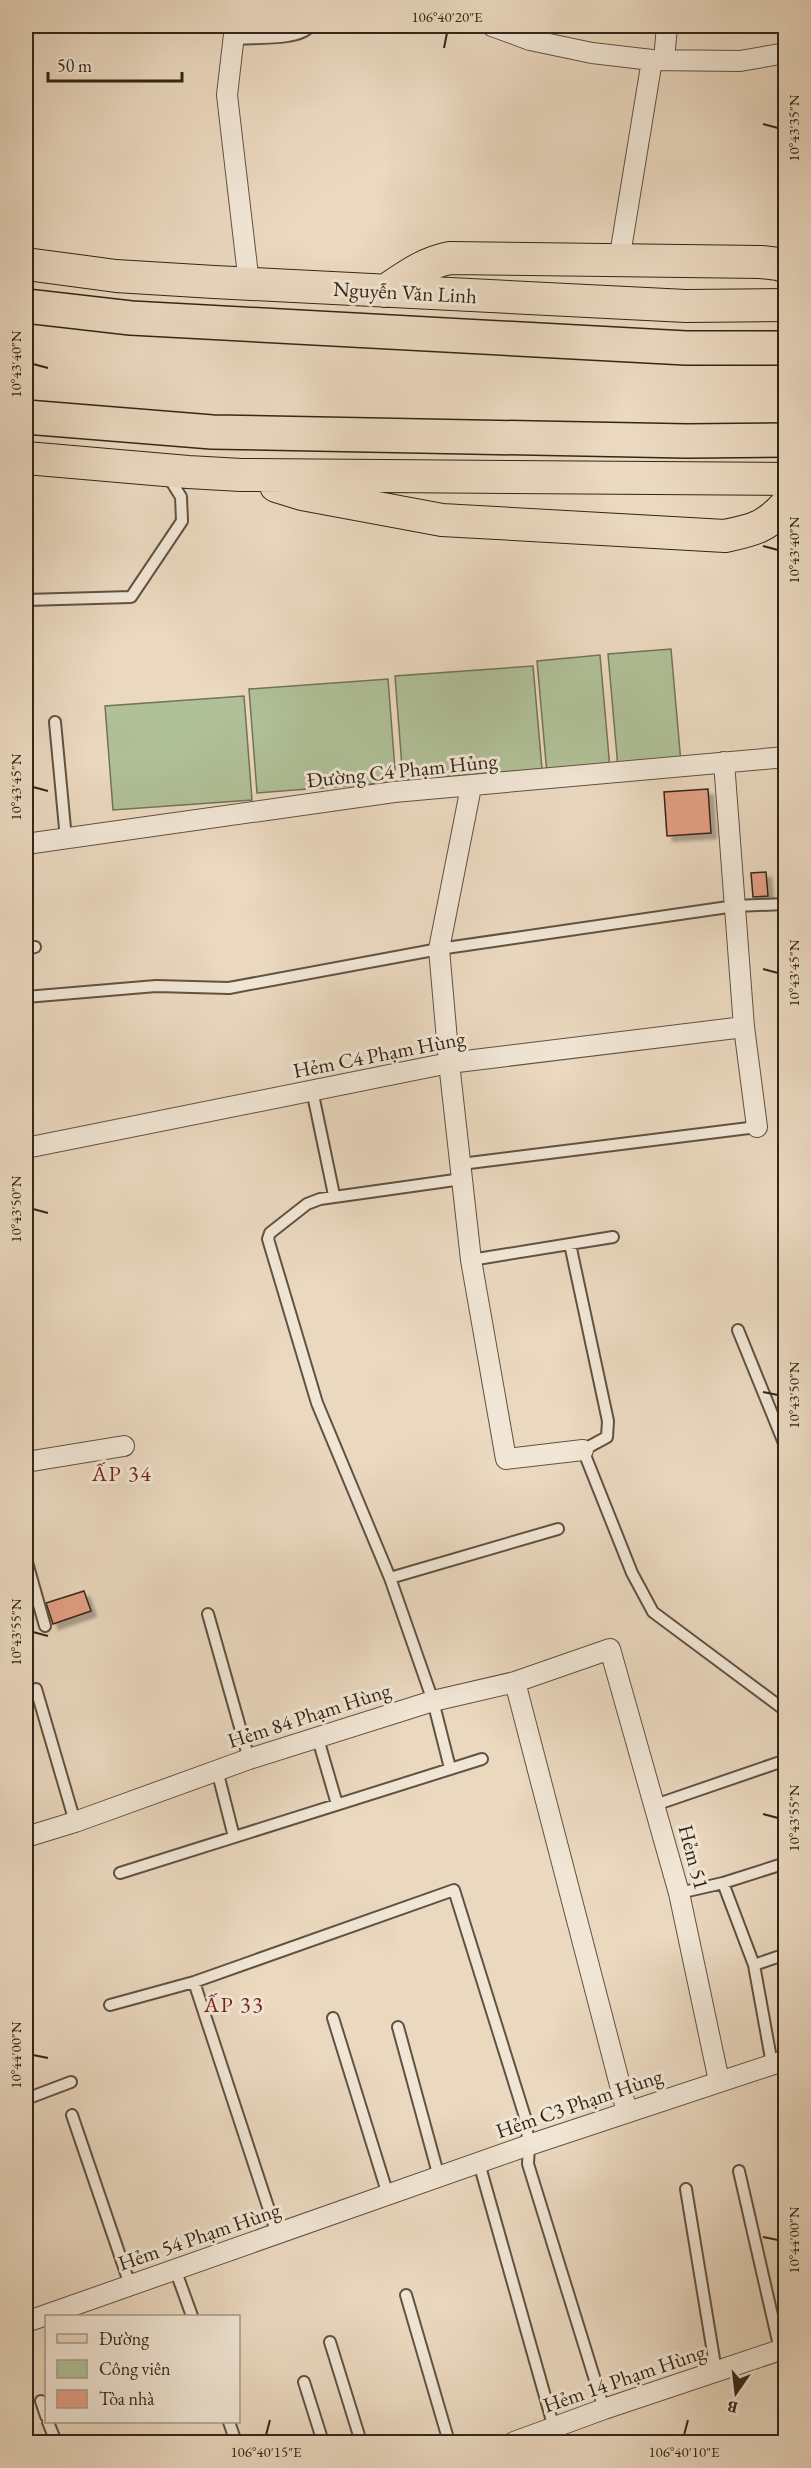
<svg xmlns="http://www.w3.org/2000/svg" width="811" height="2468" viewBox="0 0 811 2468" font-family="'EB Garamond',serif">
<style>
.green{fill:#b0c097;stroke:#727357;stroke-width:1.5}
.building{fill:#e5a085;stroke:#332617;stroke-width:1.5;filter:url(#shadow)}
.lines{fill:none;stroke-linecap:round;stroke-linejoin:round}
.lane-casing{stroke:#615241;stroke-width:14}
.street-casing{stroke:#615241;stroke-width:22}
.primary-casing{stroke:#332617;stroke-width:34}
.highway-casing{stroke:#332617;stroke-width:36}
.lane{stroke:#f1e6d5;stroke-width:10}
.street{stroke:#f1e6d5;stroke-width:20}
.primary{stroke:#ead8bf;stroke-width:32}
.highway{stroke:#ead8bf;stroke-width:33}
.ticks{fill:none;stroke:#332617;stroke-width:2}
.labels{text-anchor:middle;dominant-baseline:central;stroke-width:6;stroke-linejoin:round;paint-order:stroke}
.street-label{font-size:21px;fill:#332617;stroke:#f1e6d5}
.neighbourhood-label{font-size:22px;letter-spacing:1.5px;fill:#7a1f14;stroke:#f1e6d5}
.neatline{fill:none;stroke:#332617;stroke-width:2}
.ticks-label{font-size:15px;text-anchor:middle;fill:#332617}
</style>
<defs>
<filter id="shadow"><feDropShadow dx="5.5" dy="5.5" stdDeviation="1.5" flood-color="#0004"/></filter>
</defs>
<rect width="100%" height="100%" fill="#ead8bf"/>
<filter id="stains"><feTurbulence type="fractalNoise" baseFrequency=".00333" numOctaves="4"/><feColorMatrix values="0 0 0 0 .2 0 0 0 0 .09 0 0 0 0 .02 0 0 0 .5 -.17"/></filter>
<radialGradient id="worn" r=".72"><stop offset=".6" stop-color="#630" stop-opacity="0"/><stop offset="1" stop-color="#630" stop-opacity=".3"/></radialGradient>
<path class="green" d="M671,649L681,763L618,768L608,654Z
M600,655L610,769L547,774L537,661Z
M533,666L542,769L403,780L395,676Z
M388,679L396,782L257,793L249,689Z
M244,696L252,800L113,810L105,706Z"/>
<path class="building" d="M708,789L711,833L667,836L664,792Z
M766,872L768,896L753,897L751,873Z
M84,1591L91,1611L53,1624L46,1603Z"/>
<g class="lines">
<defs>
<path id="lane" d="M234,39C253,37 299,41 310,26
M26,600L131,597L182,521L181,497L168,476
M55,722L66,839
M26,949L35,947
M26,997L156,986L229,988L439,949L735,906L786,904
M312,1090L334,1195
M461,1164L757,1127
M570,1244L608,1421L607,1437L583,1450L632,1573L653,1612L786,1711
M471,1260L613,1237
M738,1330L786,1448
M26,1559L45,1626
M390,1578L558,1529
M208,1614L249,1759
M36,1689L75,1822
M318,1739L337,1804
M450,1768L433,1701L390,1578L317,1403L268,1239L270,1233L307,1204L320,1199L462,1179
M217,1770L234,1837
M655,1805L786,1760
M120,1873L482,1759
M723,1883L754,1965L772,2064
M679,1893L723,1883L786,1863
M754,1965L786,1954
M194,1982L277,2234
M110,2005L194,1982L454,1890L525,2117L529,2145L528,2164L604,2409
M333,2018L388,2195
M398,2027L439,2177
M26,2099L71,2082
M72,2115L130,2285
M479,2163L554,2428
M739,2171L780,2350
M686,2189L716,2371
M175,2269L192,2316
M406,2295L449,2442
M330,2342L361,2442
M304,2382L323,2442
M41,2401L46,2416
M48,2422L56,2442
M229,2422L236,2442"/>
<path id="street" d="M235,26L227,95L249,284
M492,26L530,40L592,53L652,60L740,61L786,53
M664,60L667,26
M619,261L652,60
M724,762L744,1027L757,1127
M471,787L439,949L449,1063L471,1260L506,1459L583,1450
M26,844L394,792L786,757
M26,1148L449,1063L744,1027
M26,1462L124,1446
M515,1682L627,2112
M26,1837L75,1822L249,1759L433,1701L515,1682L610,1649L679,1893L719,2081
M26,2322L529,2145L786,2060
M514,2442L604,2409L786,2348"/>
<path id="primary" d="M26,264L116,276L214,282L686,306L786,305
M385,291C406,277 424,263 450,258L761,262L779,264L786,267
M26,458L188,472L241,475L786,479
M276,486L302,494L442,520L725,536C754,530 766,527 786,505"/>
<path id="highway" d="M26,306L131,318L686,348H786
M26,417L212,432L687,441L786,440"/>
</defs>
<use href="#lane" class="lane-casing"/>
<use href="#street" class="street-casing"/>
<use href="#primary" class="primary-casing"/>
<use href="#highway" class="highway-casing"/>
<use href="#lane" class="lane"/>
<use href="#street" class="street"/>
<use href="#primary" class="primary"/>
<use href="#highway" class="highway"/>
</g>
<path class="ticks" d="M444,48L447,33M763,124L778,128M33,364L48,368M763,546L778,550M33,787L48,791M763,969L778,973M33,1209L48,1213M763,1392L778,1395M33,1632L48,1636M763,1814L778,1818M33,2055L48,2058M763,2237L778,2240M266,2435L270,2420M684,2435L688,2420"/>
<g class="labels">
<g class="street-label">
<text transform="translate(405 292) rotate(3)">Nguyễn Văn Linh</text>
<text transform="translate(402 770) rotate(-6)">Đường C4 Phạm Hủng</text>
<text transform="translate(379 1054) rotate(-11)">Hẻm C4 Phạm Hùng</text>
<text transform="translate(309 1715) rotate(-18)">Hẻm 84 Phạm Hùng</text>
<text transform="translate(694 1857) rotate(75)">Hẻm 51</text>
<text transform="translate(579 2103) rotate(-19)">Hẻm C3 Phạm Hùng</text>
<text transform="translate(199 2236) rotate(-19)">Hẻm 54 Phạm Hùng</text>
<text transform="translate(624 2378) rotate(-19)">Hẻm 14 Phạm Hùng</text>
</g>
<g class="neighbourhood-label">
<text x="122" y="1473">ẤP 34</text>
<text x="234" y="2004">ẤP 33</text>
</g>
</g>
<rect width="811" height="2468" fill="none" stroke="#ead8bf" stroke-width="66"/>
<rect x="45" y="2315" width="195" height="108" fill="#f1e6d5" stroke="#a59989" stroke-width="1.5"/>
<rect x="57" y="2334" width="30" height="9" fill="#ead8bf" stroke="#a59989" stroke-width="1.5"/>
<text x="99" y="2345" font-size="18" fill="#332617">Đường</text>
<rect x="57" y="2360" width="30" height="18" fill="#b0c097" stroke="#a59989" stroke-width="1.5"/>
<text x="99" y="2375" font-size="18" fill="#332617">Công viên</text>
<rect x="57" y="2390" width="30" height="18" fill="#e5a085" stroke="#a59989" stroke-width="1.5"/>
<text x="99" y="2405" font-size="18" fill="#332617">Tòa nhà</text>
<g transform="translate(736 2393) rotate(194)" stroke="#f1e6d5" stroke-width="4.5" paint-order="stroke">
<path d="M0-4.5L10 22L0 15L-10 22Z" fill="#332617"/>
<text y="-9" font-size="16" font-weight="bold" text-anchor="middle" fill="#332617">B</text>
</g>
<path d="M48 72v9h134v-9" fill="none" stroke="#332617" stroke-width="3"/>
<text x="57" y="72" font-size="18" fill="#332617" stroke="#f1e6d5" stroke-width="4.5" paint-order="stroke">50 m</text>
<rect x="33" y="33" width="745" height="2402" class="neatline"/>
<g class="ticks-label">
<text x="447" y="22">106°40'20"E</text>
<text transform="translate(794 128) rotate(-90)" y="5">10°43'35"N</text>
<text transform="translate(16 364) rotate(-90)" y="5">10°43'40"N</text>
<text transform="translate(794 550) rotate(-90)" y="5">10°43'40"N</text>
<text transform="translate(16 787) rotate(-90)" y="5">10°43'45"N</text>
<text transform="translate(794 973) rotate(-90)" y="5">10°43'45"N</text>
<text transform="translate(16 1209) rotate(-90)" y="5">10°43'50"N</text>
<text transform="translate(794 1395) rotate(-90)" y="5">10°43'50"N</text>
<text transform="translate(16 1632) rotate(-90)" y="5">10°43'55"N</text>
<text transform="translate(794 1818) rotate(-90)" y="5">10°43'55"N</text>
<text transform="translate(16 2055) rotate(-90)" y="5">10°44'00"N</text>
<text transform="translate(794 2240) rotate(-90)" y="5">10°44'00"N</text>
<text x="266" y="2457">106°40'15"E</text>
<text x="684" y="2457">106°40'10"E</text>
</g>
<rect width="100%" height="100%" filter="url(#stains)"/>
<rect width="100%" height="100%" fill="url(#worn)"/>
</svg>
